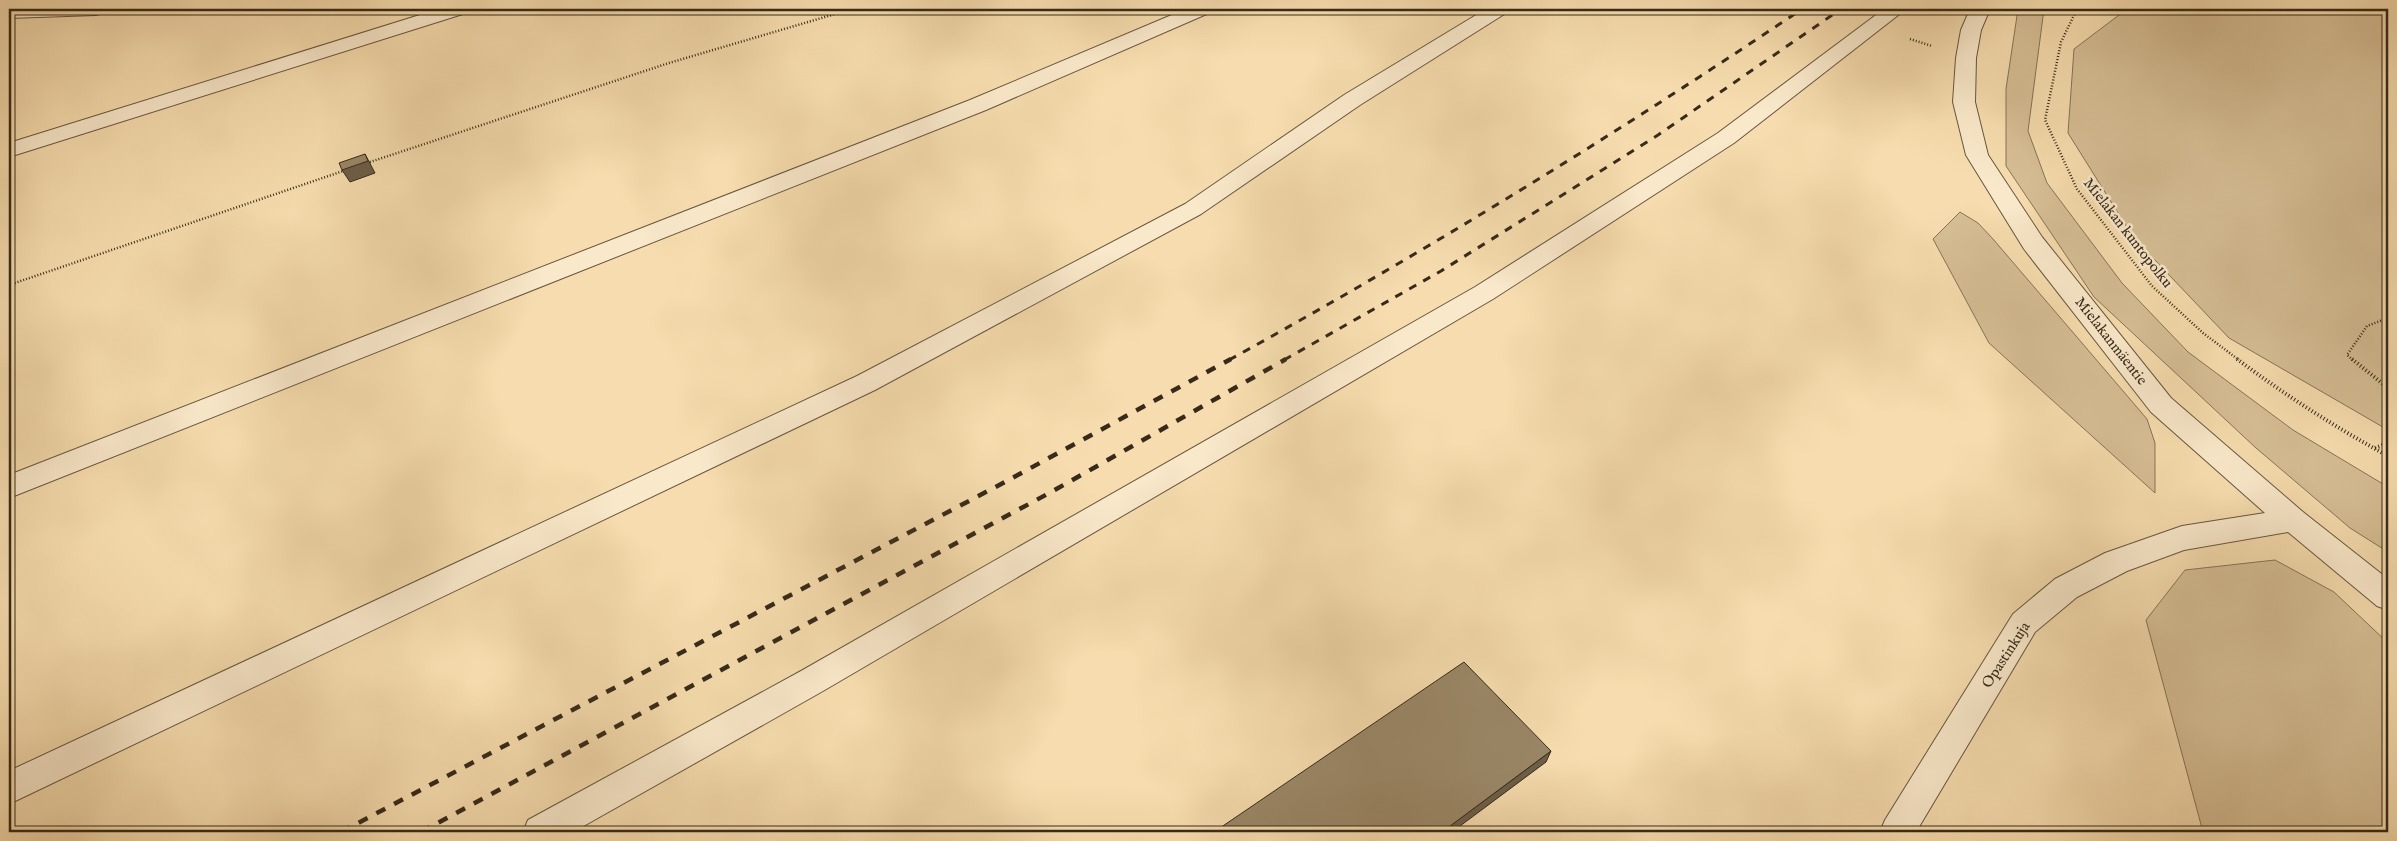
<svg xmlns="http://www.w3.org/2000/svg" width="2397" height="841" viewBox="0 0 2397 841" font-family="'IM FELL English',serif">
<style>
.green{fill:#d6be95;stroke:#867458}
.lines{fill:none;stroke-linecap:round;stroke-linejoin:round}
.lane-casing{stroke:#67563f;stroke-width:2}
.street-casing{stroke:#67563f;stroke-width:2}
.path-far1{stroke:#372a1a;stroke-width:2.5;stroke-dasharray:1 2;stroke-linecap:butt}
.path{stroke:#372a1a;stroke-width:4;stroke-dasharray:1 2.5;stroke-linecap:butt}
.lane{fill:#f9e8ca;fill-rule:evenodd}
.street{fill:#f9e8ca;fill-rule:evenodd}
.rail-far1{stroke:#372a1a;stroke-width:3;stroke-dasharray:8 8;stroke-linecap:butt}
.rail{stroke:#372a1a;stroke-width:4.5;stroke-dasharray:10 10;stroke-linecap:butt}
.shaded-wall{fill:#6c5e48;stroke:#372a1a}
.building{fill:#9a8767;stroke:#372a1a}
.labels{text-anchor:middle;dominant-baseline:central;stroke-width:5;stroke-linejoin:round;paint-order:stroke}
.street-label{font-size:15px;fill:#372a1a;stroke:#f9e8ca}
</style>
<rect width="100%" height="100%" fill="#f6dcae"/>
<filter id="stains"><feTurbulence type="fractalNoise" baseFrequency=".004" numOctaves="4"/><feColorMatrix values="0 0 0 0 .2 0 0 0 0 .09 0 0 0 0 .02 0 0 0 .5 -.17"/></filter>
<radialGradient id="worn" r=".72"><stop offset=".6" stop-color="#630" stop-opacity="0"/><stop offset="1" stop-color="#630" stop-opacity=".3"/></radialGradient>
<path class="green" d="M2018,9H2044L2028,131L2047,183L2122,283L2188,352L2293,430L2388,487V552L2350,528L2256,448L2094,297L2006,166V89Z
M2127,9H2388V430L2229,338L2133,237L2068,133L2074,49Z
M1960,212L1978,223L1993,239L2147,419L2155,443V493L1989,343L1933,239Z
M2275,560L2334,592L2388,643V832H2203L2146,620L2185,570Z"/>
<g class="lines">
<defs>
<path id="lane" d="M9,9H106L103,13L96,15L9,18Z
M439,9H469L466,13L9,157V143Z
M1186,9H1212L1209,13L986,110L9,498V475L970,100Z
M1486,9H1509L1506,13L1360,105L1201,214L875,390L9,804V771L857,376L1185,204L1344,95Z
M1884,9H1906L1734,143L1493,299L823,691L573,832H523L528,820L801,671L1475,287L1718,133Z"/>
<path id="street" d="M1970,9H1990L1981,30L1976,58L1975,102L1988,155L2042,237L2171,398L2303,512L2388,579V610L2377,606L2288,532L2184,550L2127,571L2077,597L2035,632L1916,832H1880L1885,820L2013,614L2055,579L2105,553L2182,526L2265,513L2151,412L2024,249L1966,155L1953,102L1956,58L1961,30Z"/>
</defs>
<use href="#lane" class="lane-casing"/>
<use href="#street" class="street-casing"/>
<path class="path-far1" d="M2077,9L2061,42L2045,120L2077,189L2152,286L2203,333L2239,360
M1910,39L1932,46
M367,163L669,63L852,9
M9,285L346,170
M2353,360L2347,355L2367,326L2388,318"/>
<path class="path" d="M2237,359C2285,395 2335,427 2388,456
M2352,359L2388,388
M2375,448L2388,443"/>
<use href="#lane" class="lane"/>
<use href="#street" class="street"/>
<path class="rail-far1" d="M1229,360C1425,252 1616,134 1802,9
M1284,360L1441,271L1658,135L1841,9"/>
<path class="rail" d="M341,832L1003,483L1231,359
M421,832L1053,491L1286,359"/>
</g>
<path class="shaded-wall" d="M365,154L375,173L350,182L342,170Z
M1551,751L1546,762L1452,832H1442Z"/>
<path class="building" d="M365,154L368,161L342,170L339,163Z
M1464,662L1551,751L1442,832H1214Z"/>
<g class="labels">
<g class="street-label">
<text transform="translate(2128 233) rotate(52)">Mielakan kuntopolku</text>
<text transform="translate(2111 341) rotate(52)">Mielakanmäentie</text>
<text transform="translate(2006 655) rotate(-57)">Opastinkuja</text>
</g>
</g>
<rect width="2397" height="841" fill="none" stroke="#f6dcae" stroke-width="30"/>
<rect x="10" y="10" width="2377" height="821" fill="none" stroke="#372a1a" stroke-width="2.5"/>
<rect x="15" y="15" width="2367" height="811" fill="none" stroke="#372a1a"/>
<rect width="100%" height="100%" filter="url(#stains)"/>
<rect width="100%" height="100%" fill="url(#worn)"/>
</svg>
